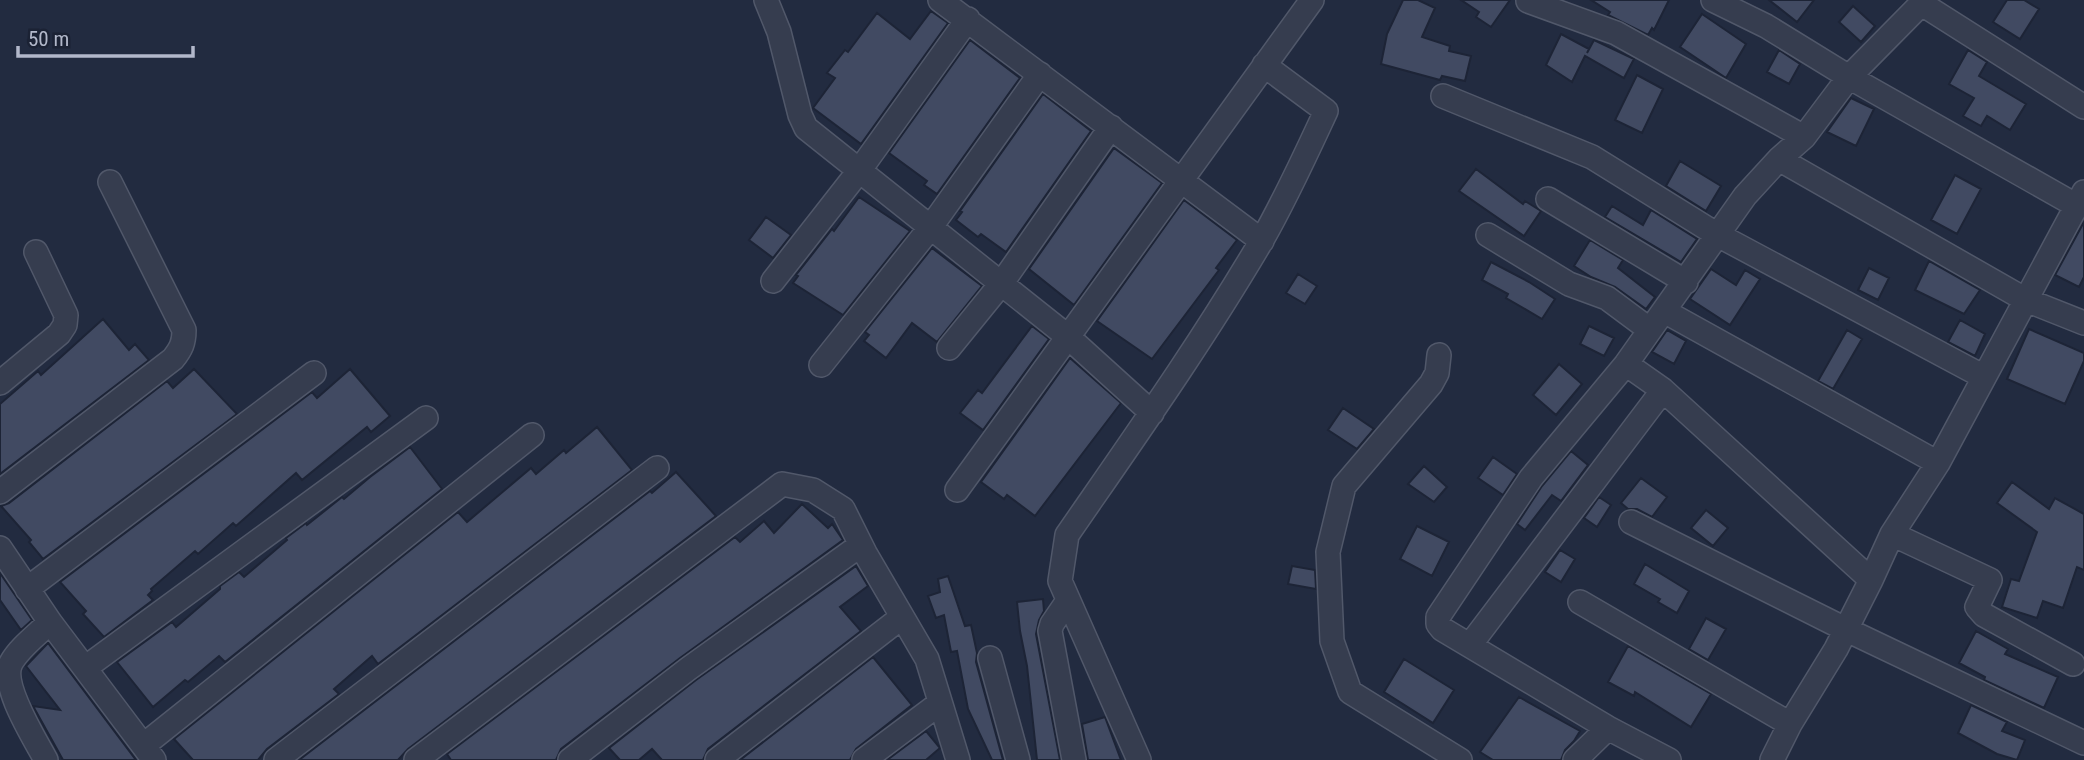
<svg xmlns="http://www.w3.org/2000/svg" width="2084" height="760" viewBox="0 0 2084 760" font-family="'Roboto Condensed',sans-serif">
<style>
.building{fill:#414a62;stroke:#1d2436;stroke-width:2}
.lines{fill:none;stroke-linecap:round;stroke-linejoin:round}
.minor-casing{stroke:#51586a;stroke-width:26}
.minor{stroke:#363d4f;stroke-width:23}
</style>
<rect width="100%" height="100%" fill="#222b40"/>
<path class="building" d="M1403,0H1418L1435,8L1422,37L1450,46L1449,51L1471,56L1465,81L1442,76L1440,80L1381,64L1387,34Z
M1461,0H1510L1491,27L1476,17L1479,12Z
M1591,0H1669L1654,30L1652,28L1648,35L1608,15L1610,12Z
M1769,0H1814L1797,22Z
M2007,0H2024L2039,9L2020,39L1993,22Z
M1853,6L1875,26L1861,42L1839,22Z
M931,11L948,23L861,144L813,108L835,78L827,73L845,50L848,52L877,13L910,39Z
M1702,14L1746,44L1726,78L1680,47Z
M1561,34L1589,49L1587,53L1594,40L1634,59L1624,78L1585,56L1572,82L1546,65Z
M970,40L1020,78L937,194L924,185L927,181L889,153Z
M1779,50L1800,64L1789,84L1767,72Z
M1968,50L1987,62L1979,76L2026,104L2010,130L1987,116L1981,126L1963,116L1974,98L1949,84Z
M1637,75L1663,89L1642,133L1615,120Z
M1043,94L1091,131L1006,252L981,234L978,237L956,220L962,212L960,211Z
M1851,98L1874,109L1856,146L1827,132Z
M1114,148L1162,183L1074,305L1029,269Z
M1680,161L1721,186L1706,211L1666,186Z
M1476,169L1523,204L1525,201L1541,211L1524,236L1459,191Z
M1955,175L1981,189L1957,234L1931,220Z
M859,197L910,231L843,315L793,283L798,276L796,275L832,229L834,231Z
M1184,200L1237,240L1216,268L1219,270L1152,359L1097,321Z
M1612,206L1643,225L1651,210L1697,239L1681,262L1605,217Z
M766,217L791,235L773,258L749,240Z
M2084,222V277L2079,287L2055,275Z
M1590,240L1623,260L1618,268L1655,297L1646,309L1615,287L1591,277L1574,266Z
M932,248L982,286L937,342L912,323L886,358L864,341L869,335L865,332Z
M1929,261L1980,290L1964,314L1915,290Z
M1491,262L1529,282L1555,299L1542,319L1506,298L1508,294L1482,280Z
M1869,268L1889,278L1878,300L1858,290Z
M1711,269L1736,285L1745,270L1760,279L1730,325L1690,299Z
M1298,274L1317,286L1305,304L1286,293Z
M103,319L129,350L135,344L149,360L0,474V404L38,371L41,375Z
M1960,320L1985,334L1975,356L1948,342Z
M1032,326L1049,339L983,430L960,413L978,390L982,393Z
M1589,326L1614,338L1604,356L1580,344Z
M2029,329L2084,353V361L2065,404L2007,379Z
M1667,330L1686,341L1674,364L1652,352Z
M1847,330L1862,339L1833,389L1818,381Z
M1070,358L1121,403L1035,516L1007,495L1004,499L981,482Z
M1559,364L1582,384L1556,415L1533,395Z
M194,369L237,414L43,559L29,542L31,540L1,506L9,503L167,381L173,388Z
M350,369L390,416L371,432L367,427L302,480L296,473L236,526L233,523L198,554L195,551L151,589L152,591L148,595L153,600L104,637L83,614L86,611L60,582L312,392L317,398Z
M1343,408L1374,429L1357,449L1328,430Z
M597,427L632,470L378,664L372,656L334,689L339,694L267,749L258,760H193L174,739L458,512L467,522L531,468L536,474L564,450L566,453Z
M410,447L442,489L225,662L219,656L188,682L185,680L153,707L117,662L172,622L176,627L220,589V586L239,572L244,577L287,540L286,538L306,523L307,525L342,497L344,499L370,477Z
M1571,451L1588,465L1561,501L1552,495L1525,530L1517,524L1542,486Z
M1493,457L1517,474L1503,495L1478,478Z
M1424,466L1447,487L1434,502L1408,484Z
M676,472L716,516L408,749L398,760H299L650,491L652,493Z
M1641,478L1667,497L1652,517L1637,509H1628L1621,503Z
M2012,482L2049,509L2055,498L2084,514V570L2077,567L2063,608L2043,601L2037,618L2002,607L2011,579L2019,581L2037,532L1997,503Z
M1599,497L1611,505L1597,527L1584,518Z
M802,504L828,528L832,524L843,540L680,658L561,749L556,760H451L447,754L735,537L740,542L764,521L774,533Z
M1706,510L1728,528L1713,546L1691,528Z
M1417,526L1449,542L1432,576L1400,559Z
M1560,550L1575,559L1561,582L1545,572Z
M1645,564L1689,591L1677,613L1658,602L1660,599L1634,584Z
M856,566L868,586L840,607L861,631L708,749L703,760H662L652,749L639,760H620L609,748L696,680Z
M1292,566L1315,570L1316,589L1288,584Z
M0,573L32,620L21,630L0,600Z
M948,576L965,626L971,625L977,653L976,662L1003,760H992L968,709L957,651L951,652L944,615L936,618L928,596L940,592L938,579Z
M1043,599L1044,611L1039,620L1036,634L1060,760H1037L1027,666L1020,631L1017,602Z
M1706,618L1726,629L1708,660L1689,649Z
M1976,631L2008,649L2005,654L2058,677L2044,708L1984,680L1985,677L1959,663Z
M48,643L136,760H63L33,706L60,710L26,666Z
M1628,646L1711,694L1691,727L1635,692L1634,696L1608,682Z
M873,657L912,705L856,749L850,760H740Z
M1404,659L1454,690L1433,723L1384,692Z
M1519,697L1580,731L1574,741L1565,750L1561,760H1493L1480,752Z
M1971,705L2007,722L2002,731L2025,740L2017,760L1997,754L1958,733Z
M1105,717L1121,760H1088L1082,724Z
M926,731L940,748L926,760H887Z"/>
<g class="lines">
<defs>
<path id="minor" d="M766,0L779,32L800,115L806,128L1067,336L1152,413
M940,0L1262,241
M1713,0L1766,26L1849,77L2077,206
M1528,1L1616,33L1804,137
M1922,4L2084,107
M1443,96L1592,157L1716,234L1984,377
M1779,159L2026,300L2084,323
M1548,199L1686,282
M1488,235L1569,284L1607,298L1650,330
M773,281L859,171L968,19
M1664,311L1938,463
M949,348L1001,284L1111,127
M1439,355L1437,373L1431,384L1344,486L1328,552L1332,641L1350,692L1460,760
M1626,364L1663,390L1871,580
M821,365L930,228L1040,74
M0,383L59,334L65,325L66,315L36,252
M957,490L1312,0
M0,492L173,359C181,349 184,343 184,330L110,182
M1631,522L1845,629L2084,743
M1892,534L1990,580L1977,607L1984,615L2073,664
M0,548L50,622L154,760
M27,589L314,373
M1067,602L1052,624L1050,631L1074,760
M1580,602L1790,724
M1470,645L1663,390
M990,658L1018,760
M85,668L426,418
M144,745L532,435
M46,760C35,739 0,685 11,663C19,648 38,634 50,622
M276,760L657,468
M416,760L782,484L813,490L843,509L865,553
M570,760L688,669L855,549L865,553L927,659L958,760
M717,760L902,617
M864,760L940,703
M1139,760L1060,581L1067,535C1134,438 1202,342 1262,240C1286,198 1306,154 1326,111L1264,65
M1575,760L1608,728
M1669,760L1608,728L1442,629L1438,624V617L1531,478L1626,364L1745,196L1779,159L1804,137L1849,77L1925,0
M1772,760L1790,724L1836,649L1871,580L1892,534L1938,463L2084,192"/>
</defs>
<use href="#minor" class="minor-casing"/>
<use href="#minor" class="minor"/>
</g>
<path d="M18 46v10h175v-10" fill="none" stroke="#b2b8ca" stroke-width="3.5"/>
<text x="28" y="46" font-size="21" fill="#b2b8ca" stroke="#1b2234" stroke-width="5" paint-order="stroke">50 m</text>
</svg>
